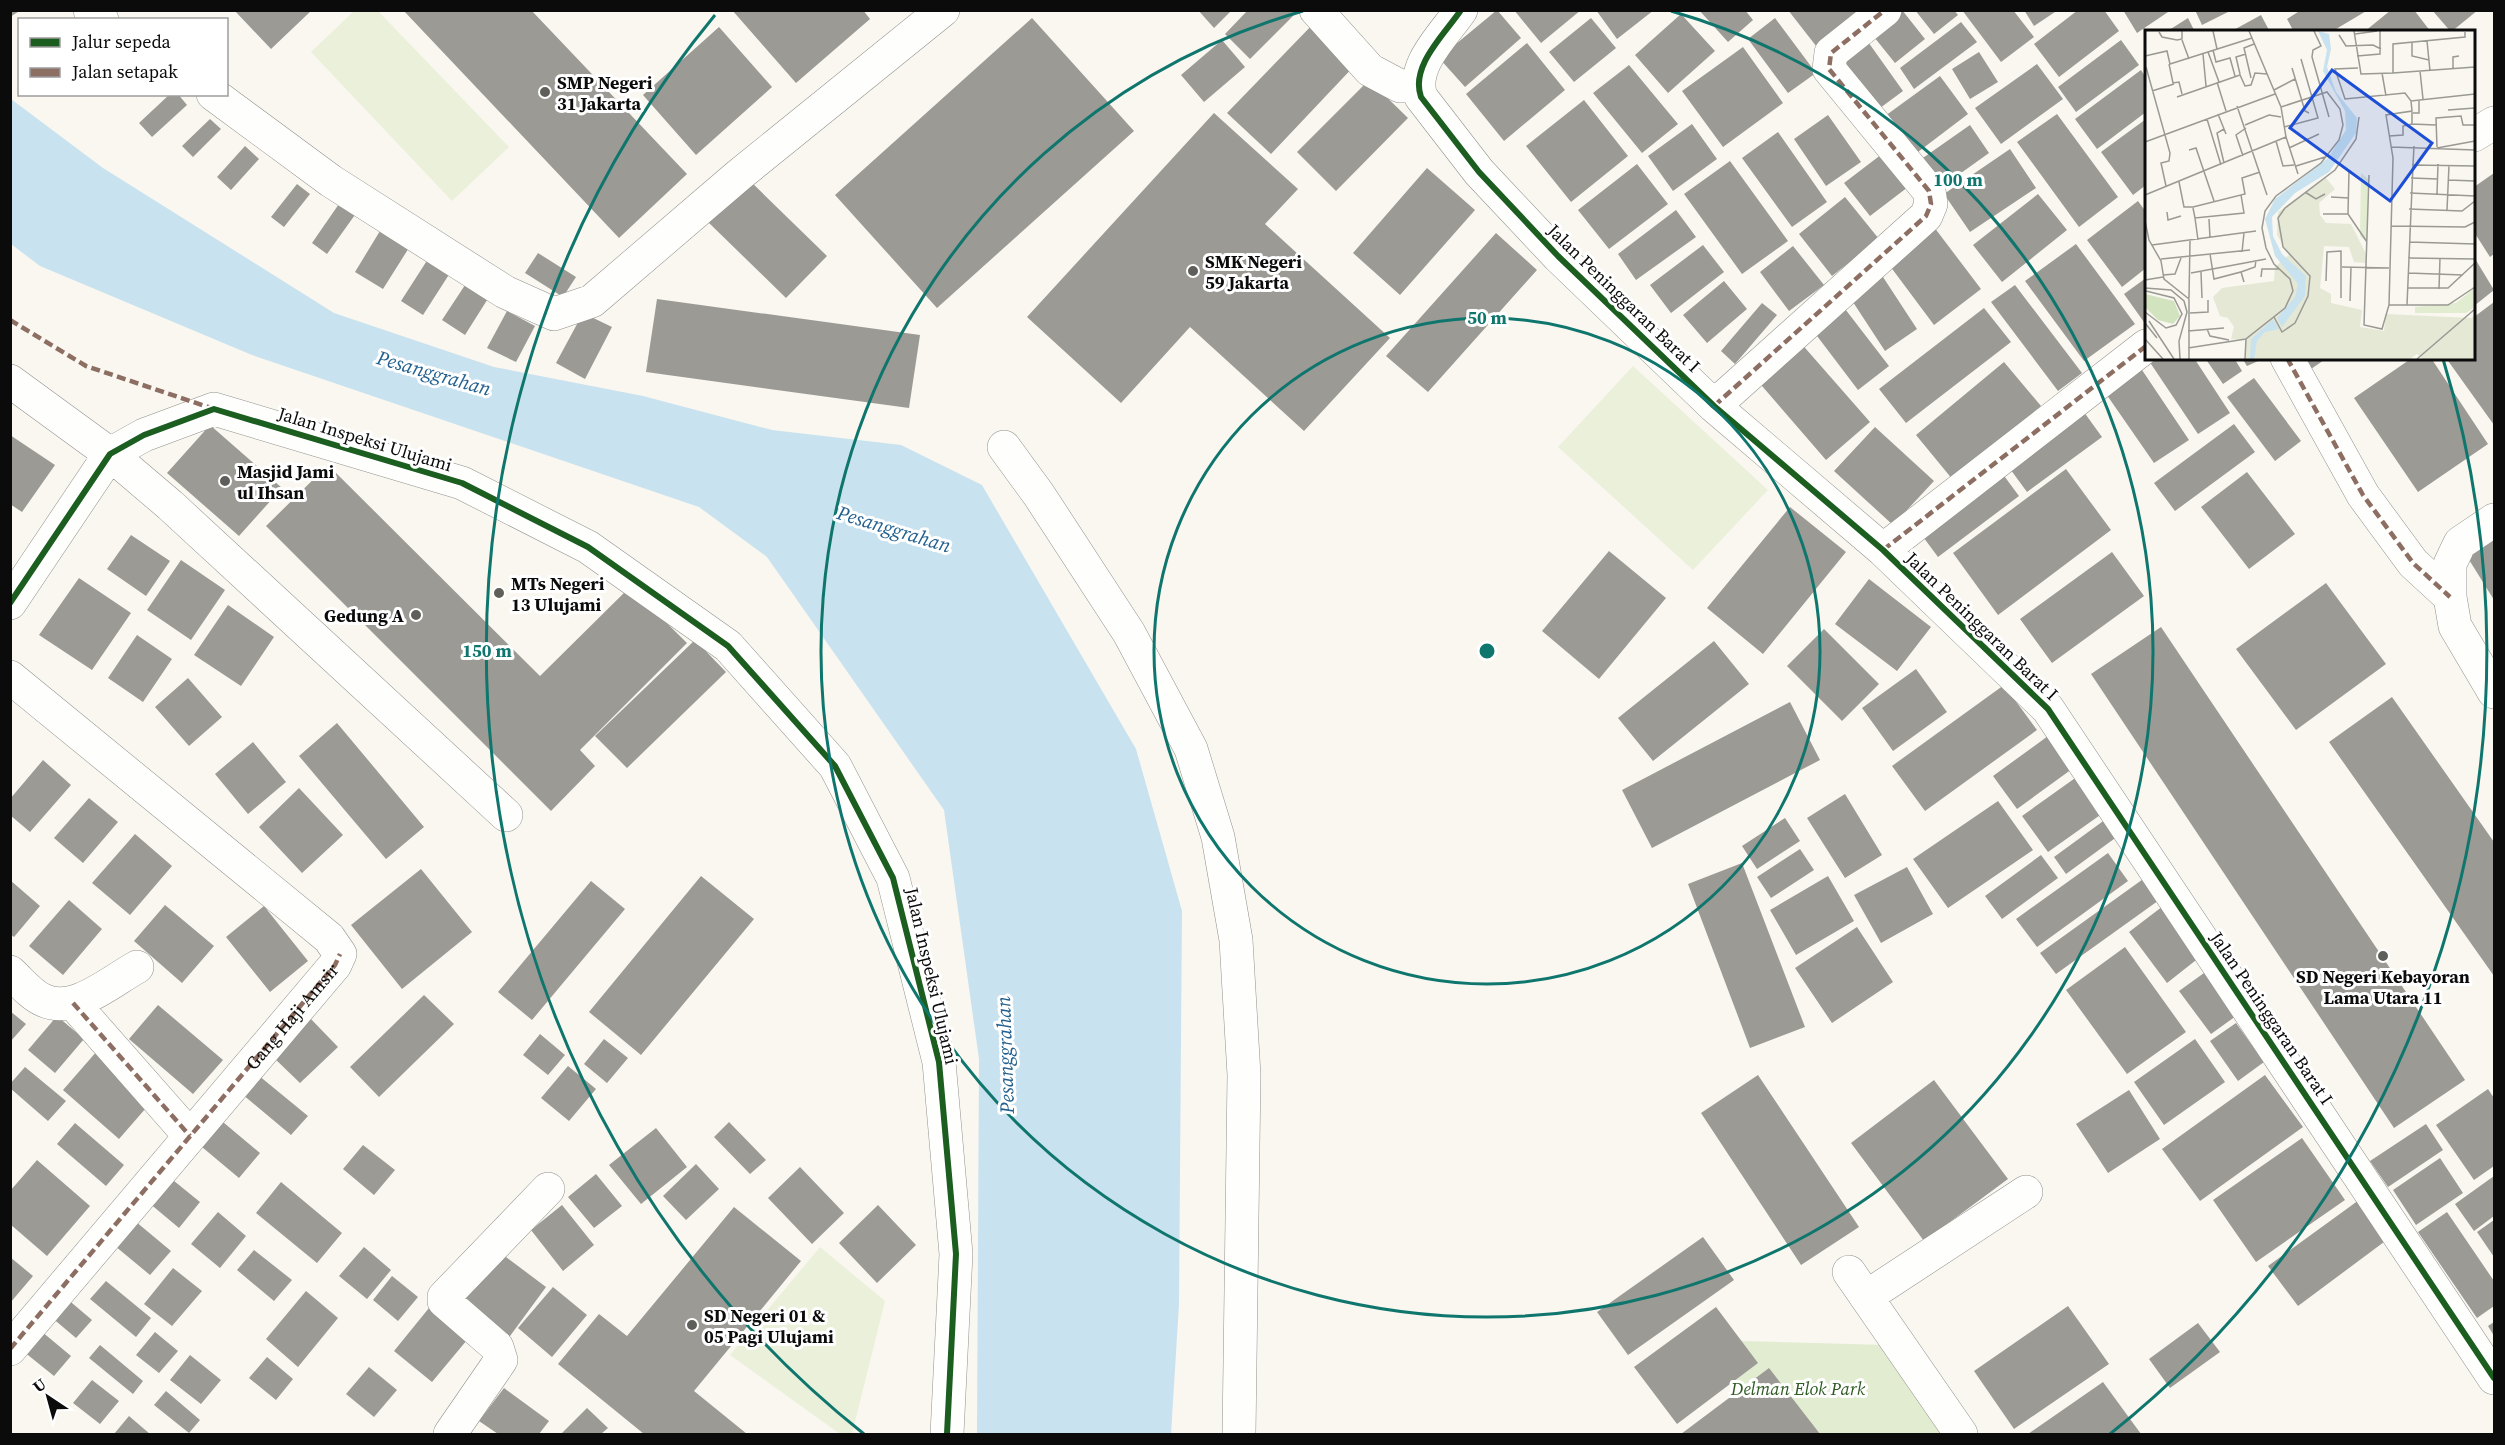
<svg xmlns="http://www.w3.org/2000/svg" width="2505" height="1445" viewBox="0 0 2505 1445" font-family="'Source Serif 4',serif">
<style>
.green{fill:#e2ecd1}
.pitch{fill:#ebf0db}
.water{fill:#c9e2ef}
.building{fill:#9c9a95}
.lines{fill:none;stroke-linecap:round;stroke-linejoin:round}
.minor-casing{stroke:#92918e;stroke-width:34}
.minor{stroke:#fefefd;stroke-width:33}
.quiet{stroke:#8d6e63;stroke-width:4.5;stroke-dasharray:9 4.5;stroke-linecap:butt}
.cycleway-casing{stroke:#fff;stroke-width:10}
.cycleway{stroke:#1b5e20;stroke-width:6}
.ring{fill:none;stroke:#0f766e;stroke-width:3}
.poi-dot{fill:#5e5e5b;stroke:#fff;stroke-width:2}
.labels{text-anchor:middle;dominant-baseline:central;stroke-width:6;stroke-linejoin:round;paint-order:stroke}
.poi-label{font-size:18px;font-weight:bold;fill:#0b0b0b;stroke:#fff;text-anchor:start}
.street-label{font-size:18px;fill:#0b0b0b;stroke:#fff}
.park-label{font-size:18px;font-style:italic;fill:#2f5b23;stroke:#fff}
.water-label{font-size:20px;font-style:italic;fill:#22608f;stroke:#fff}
.inset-road{fill:none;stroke:#9a9994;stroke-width:1.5}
.view{fill:#1d4ed8;fill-opacity:0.15;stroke:#1d4ed8;stroke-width:3}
.inset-edge{fill:none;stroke:#0b0b0b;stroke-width:3}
.centre{fill:#0f766e;stroke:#fff;stroke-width:3}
.ring-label{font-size:18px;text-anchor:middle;font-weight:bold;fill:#0f766e;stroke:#fff;stroke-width:6;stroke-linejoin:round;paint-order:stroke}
</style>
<rect width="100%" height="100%" fill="#f9f7ef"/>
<path class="green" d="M1708,1340L1885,1345L1946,1434H1774Z"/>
<path class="pitch" d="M354,11H378L509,147L452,201L311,52Z
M1633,366L1768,490L1693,570L1558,447Z
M820,1247L885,1301L852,1434H840L730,1355Z"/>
<path class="water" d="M11,99L103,168L334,313L494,367L643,396L772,430L901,445L982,485L1136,749L1182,911L1179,1304L1171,1434H977L979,1059L944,810L767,557L699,507L252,355L40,266L11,244Z"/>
<path class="building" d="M10,10H21L10,17Z
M234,10H312L271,49Z
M403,10H531L687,174L619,238Z
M732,10H863L870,19L796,83Z
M1198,10H1232L1214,28Z
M1248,10H1299L1250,59L1225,34Z
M1497,10L1521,38L1465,87L1439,58Z
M1514,10H1581L1541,43Z
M1596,10H1654L1617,39Z
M1699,10H1745L1753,20L1728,42Z
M1788,10H1860L1820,51Z
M1897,10H1902L1925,39L1895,63L1870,32Z
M1915,10H1954L1958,15L1934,34Z
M1962,10H2013L2034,37L2001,62Z
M2024,10H2058L2034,26Z
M2078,10H2104L2119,31L2059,77L2034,44Z
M2123,10H2171L2137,33Z
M2195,10H2232L2202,25Z
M2301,10H2368L2331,32H2294L2287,19Z
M2391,10H2414L2431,32H2364Z
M2432,10H2478L2451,32Z
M1681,14L1715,51L1668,93L1635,55Z
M2261,15L2270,32H2230Z
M1032,18L1134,131L937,308L835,195Z
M1591,18L1616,48L1574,82L1549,52Z
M1775,18L1816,73L1788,93L1748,39Z
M2188,18L2195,32H2166Z
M1315,22L1358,62L1271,154L1227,113Z
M1961,22L1977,42L1914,89L1900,68Z
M719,27L772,87L696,155L643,95Z
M1866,39L1903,91L1876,111L1838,59Z
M1222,40L1245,67L1204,102L1181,75Z
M2121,40L2139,65L2076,112L2058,87Z
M1527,43L1565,90L1504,141L1466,94Z
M1743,47L1783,103L1723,147L1682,91Z
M1979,52L1998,82L1970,99L1952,69Z
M2037,64L2063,99L2001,144L1975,108Z
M1629,65L1678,124L1642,153L1593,93Z
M2141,70L2146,78V112L2097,149L2075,119Z
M1940,76L1968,114L1914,155L1885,116Z
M1369,80L1408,118L1336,191L1297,152Z
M170,94H178L187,105L152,137L139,123Z
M1584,100L1628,156L1571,202L1526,146Z
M1214,113L1298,189L1265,224L1390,338L1304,431L1190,327L1121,403L1027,317Z
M2057,114L2118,197L2079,227L2017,142Z
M1828,115L1861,162L1826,186L1794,139Z
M210,119L221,129L193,157L182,146Z
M2146,119V185L2133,195L2101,152Z
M1692,124L1717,159L1673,191L1648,156Z
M1970,125L1989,153L1940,188L1920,160Z
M1778,132L1827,202L1792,227L1742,158Z
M245,146L259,159L231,190L217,177Z
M2010,149L2036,188L1970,232L1944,194Z
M1882,154L1908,187L1870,216L1844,183Z
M1730,161L1788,241L1742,274L1684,194Z
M1637,164L1668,204L1609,249L1578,210Z
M1427,168L1475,210L1400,295L1353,253Z
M2494,173V254L2490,257L2474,232V187Z
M748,179L827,256L786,298L707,221Z
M297,184L310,194L284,227L271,217Z
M2038,194L2067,230L2002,282L1973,245Z
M1845,197L1879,239L1832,276L1799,234Z
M341,201L357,212L327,254L312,243Z
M2138,201L2146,212V268L2122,287L2087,240Z
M1676,210L1696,237L1636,280L1618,254Z
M383,226L412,243L383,289L355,272Z
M1934,227L1981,289L1934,325L1887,262Z
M1496,233L1537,270L1428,392L1386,356Z
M2076,244L2135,324L2084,361L2025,281Z
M1703,245L1724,272L1671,313L1650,285Z
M1793,246L1824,285L1789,311L1760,272Z
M538,253L576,277L563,297L525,273Z
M2474,257L2494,290L2474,306Z
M428,259L450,273L423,315L401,301Z
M1883,277L1917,329L1885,351L1851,299Z
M2146,278V325L2124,294Z
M1724,281L1747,309L1707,343L1683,315Z
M467,282L489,297L465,335L442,320Z
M2015,285L2082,373L2058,391L1991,302Z
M657,299L920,335L909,408L646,372Z
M2494,302V425L2446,358H2474V317Z
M1762,303L1777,315L1735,364L1721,351Z
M1842,305L1889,366L1858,390L1811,328Z
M1984,308L2011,342L1906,423L1879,389Z
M507,311L535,326L516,362L487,348Z
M583,313L612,327L585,379L556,363Z
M1799,341L1870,422L1826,460L1756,379Z
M2147,358H2194L2230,413L2198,434Z
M2205,358H2234L2242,371L2223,384Z
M2242,358H2265L2247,366Z
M2304,358H2327L2311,369Z
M2412,358H2431L2488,444L2418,492L2354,398Z
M2004,362L2041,406L1953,480L1916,435Z
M2138,364L2189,440L2154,463L2102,388Z
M2254,378L2301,441L2275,461L2227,397Z
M2081,408L2102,437L2027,492L2005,462Z
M2234,424L2255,452L2175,511L2154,483Z
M210,425L282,488L239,536L167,473Z
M1875,427L1934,481L1893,525L1834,471Z
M10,435L55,465L22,512L10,504Z
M328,465L540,676L630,587L687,643L580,750L595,766L551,811L266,526Z
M1996,465L2019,496L1938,557L1915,526Z
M2066,469L2111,530L1998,615L1953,553Z
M2247,472L2295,534L2249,569L2201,507Z
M1790,507L1846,552L1763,654L1707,608Z
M2494,530V600L2463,550Z
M131,535L170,561L146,596L107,569Z
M1609,551L1666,598L1599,679L1542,631Z
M2112,552L2144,596L2052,663L2020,619Z
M181,560L225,590L191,640L147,610Z
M79,578L131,613L92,670L39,635Z
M1869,579L1931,627L1897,671L1835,624Z
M2326,583L2386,664L2296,730L2236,649Z
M228,605L274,637L241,686L194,655Z
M2161,627L2465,1080L2394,1128L2091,674Z
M1824,629L1879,684L1842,721L1787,666Z
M137,635L172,659L143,702L108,678Z
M695,640L726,672L627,768L595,736Z
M1714,641L1749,684L1653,761L1618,718Z
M1916,669L1947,712L1893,751L1862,708Z
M188,678L222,717L189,746L155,707Z
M2004,685L2037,730L1925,811L1892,766Z
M2392,697L2494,842V976L2329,742Z
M1790,702L1820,760L1652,848L1622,790Z
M337,723L424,827L386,859L299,756Z
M2048,736L2072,769L2017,809L1993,776Z
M253,742L286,782L248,814L215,774Z
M43,760L71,785L30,832L10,815V799Z
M2078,776L2103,813L2048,852L2022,816Z
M299,788L343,835L302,873L259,827Z
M1845,794L1882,855L1845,878L1807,818Z
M89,798L118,822L83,863L54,838Z
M1998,801L2033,850L1948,908L1913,859Z
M1785,818L1800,841L1757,869L1742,846Z
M2106,819L2118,836L2066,874L2054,857Z
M135,834L172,866L130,915L92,883Z
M1800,849L1814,870L1771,898L1757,877Z
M2108,853L2128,881L2037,947L2016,919Z
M2041,855L2058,878L2002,919L1985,896Z
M1742,863L1805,1027L1750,1048L1688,884Z
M1907,867L1933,914L1881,943L1854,895Z
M421,869L472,932L402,989L351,925Z
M701,876L754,919L641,1055L589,1012Z
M1828,876L1854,921L1796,955L1770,910Z
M2146,877L2162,898L2056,974L2040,953Z
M10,880L40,906L14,937L10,934Z
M591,881L625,909L532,1020L498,992Z
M69,900L102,929L63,975L29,946Z
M2167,903L2205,953L2167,983L2129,932Z
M165,905L214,946L182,983L134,941Z
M264,906L308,961L270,992L226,937Z
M1857,927L1893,982L1832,1023L1795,968Z
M2125,947L2186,1032L2127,1074L2066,990Z
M2204,973L2236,1016L2211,1034L2179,991Z
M424,995L454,1024L379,1097L350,1067Z
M158,1005L223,1060L193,1094L129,1039Z
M10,1011L26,1024L10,1042Z
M57,1016L84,1039L55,1073L28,1050Z
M309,1017L338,1047L300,1083L271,1055Z
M2236,1023L2264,1062L2238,1081L2210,1041Z
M540,1034L565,1055L548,1075L523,1055Z
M604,1039L628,1058L607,1083L584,1064Z
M2195,1039L2225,1082L2164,1125L2134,1082Z
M97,1051L153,1100L119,1139L63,1090Z
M568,1066L596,1089L569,1121L541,1098Z
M25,1067L66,1101L48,1121L10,1088V1084Z
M258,1075L308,1116L291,1135L242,1094Z
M1758,1075L1859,1227L1801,1265L1701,1113Z
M2265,1075L2303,1127L2200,1201L2162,1149Z
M1934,1080L2008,1179L1924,1241L1851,1143Z
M2488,1089L2494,1098V1166L2474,1180L2436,1125Z
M2129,1090L2160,1139L2108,1173L2076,1124Z
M217,1117L260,1153L239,1178L196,1142Z
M729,1122L766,1160L750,1174L714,1137Z
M75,1123L124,1165L106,1186L57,1144Z
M2426,1124L2443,1150L2388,1187L2370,1161Z
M656,1128L687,1167L641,1204L609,1165Z
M2302,1138L2345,1200L2256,1262L2213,1200Z
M363,1145L395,1170L374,1195L343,1169Z
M2440,1158L2463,1193L2416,1225L2393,1190Z
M37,1160L90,1206L47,1256L10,1224V1191Z
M696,1164L719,1189L686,1220L663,1196Z
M800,1167L844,1213L812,1244L768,1198Z
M163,1172L200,1202L179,1228L142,1197Z
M596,1174L622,1206L594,1228L568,1197Z
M2494,1176V1216L2474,1231L2455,1204Z
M281,1182L342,1233L317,1263L256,1213Z
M2359,1200L2388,1239L2298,1306L2268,1266Z
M562,1205L594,1245L563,1271L531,1230Z
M878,1205L916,1245L877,1283L839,1243Z
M734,1207L801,1261L694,1391L747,1434H644L558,1364L599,1314L627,1336Z
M218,1212L246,1236L220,1268L191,1244Z
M2447,1212L2494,1281V1306L2477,1318L2418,1232Z
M129,1216L171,1251L150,1275L109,1241Z
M2494,1220V1257L2477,1232Z
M1703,1237L1734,1280L1628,1355L1597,1312Z
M364,1247L391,1270L367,1299L339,1276Z
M494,1248L546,1287L507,1340L454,1300Z
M254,1250L292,1280L274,1301L237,1270Z
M10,1257L33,1276L10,1303Z
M173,1268L202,1291L172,1326L144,1304Z
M392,1276L418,1297L398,1321L373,1300Z
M106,1281L151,1318L136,1337L90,1299Z
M553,1287L587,1315L552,1357L518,1328Z
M306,1291L338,1318L298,1367L266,1339Z
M59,1292L92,1320L76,1338L44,1311Z
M2068,1306L2109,1364L2014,1429L1974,1371Z
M1716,1307L1758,1363L1677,1424L1634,1367Z
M429,1308L467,1340L432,1382L394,1351Z
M2494,1322V1336L2488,1326Z
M2198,1323L2220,1352L2170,1388L2149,1359Z
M35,1326L71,1356L54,1376L18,1347Z
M155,1332L178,1351L159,1373L136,1355Z
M100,1345L143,1381L133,1394L89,1358Z
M190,1355L221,1380L201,1404L170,1380Z
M267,1357L293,1379L276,1400L249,1378Z
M369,1367L397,1390L374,1417L346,1394Z
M1769,1368L1820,1434H1681Z
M92,1380L119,1401L100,1424L73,1403Z
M2103,1382L2141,1434H2028Z
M504,1388L549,1421L539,1434H498L479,1421Z
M166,1391L200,1420L189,1433L154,1405Z
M587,1408L608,1428L601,1434H561Z
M129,1416L150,1434H114Z"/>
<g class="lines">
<defs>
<path id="minor" d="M90,10L102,20
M1316,10L1370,70L1400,86H1417
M1461,10C1444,35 1410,66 1421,97L1479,172L1558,256L1714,406L1883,550L2048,709L2494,1378
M213,94L331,181L505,292L554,314L592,301L739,175L943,10
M2474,135L2494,123
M2287,358L2363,495L2413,563L2450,597
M10,381L110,454L170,505L506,815
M1714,406L1926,216L1931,204L1929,191L1829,69L1831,53L1885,10
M1004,447L1039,495L1129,633L1191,749L1218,837L1236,940L1244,1075L1239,1434
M2494,520L2460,543L2450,564V597L2455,626L2494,692
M1883,550L2146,346
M10,603L110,454L144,435L214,409L462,483L588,547L728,646L835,766L893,878L939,1062L956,1254L947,1434
M10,677L329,938L340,954L335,965L10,1349
M10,972C20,981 31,995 43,1000C73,1015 110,982 137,967
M73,1003L190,1136
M1849,1272L1961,1434
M1866,1297L2026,1192
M450,1434L501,1360L497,1347L444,1301V1297L548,1189"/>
</defs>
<use href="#minor" class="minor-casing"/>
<use href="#minor" class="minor"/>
<g class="quiet">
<path d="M10,320L86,366L214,409"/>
<path d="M2287,358L2363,495L2413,563L2450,597"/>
<path d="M1714,406L1926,216L1931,204L1929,191L1829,69L1831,53L1885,10"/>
<path d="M1883,550L2146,346"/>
<path d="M73,1003L190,1136"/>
<path id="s1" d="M10,1349L335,965L340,954"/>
</g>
<defs>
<path id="cycleway" d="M1461,10C1444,35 1410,66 1421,97L1479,172L1558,256L1714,406L1883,550L2048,709L2494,1378
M10,603L110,454L144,435L214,409L462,483L588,547L728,646L835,766L893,878L939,1062L956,1254L947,1434"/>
</defs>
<use href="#cycleway" class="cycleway-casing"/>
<use href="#cycleway" class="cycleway"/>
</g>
<g class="ring">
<circle cx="1487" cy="651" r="333"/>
<path d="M1671 11A666 666 0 1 1 1303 11"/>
<path d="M864 1434A1000 1000 0 0 1 715 15M2443 359A1000 1000 0 0 1 2110 1434"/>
</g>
<g class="poi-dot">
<circle cx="545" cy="92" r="6"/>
<circle cx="1193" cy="271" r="6"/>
<circle cx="225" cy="481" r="6"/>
<circle cx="499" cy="593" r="6"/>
<circle cx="416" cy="615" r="6"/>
<circle cx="2383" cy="956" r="6"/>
<circle cx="692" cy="1325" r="6"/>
</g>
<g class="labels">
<g class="poi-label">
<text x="557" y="82">SMP Negeri<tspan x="557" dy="21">31 Jakarta</tspan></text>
<text x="1205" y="261">SMK Negeri<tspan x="1205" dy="21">59 Jakarta</tspan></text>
<text x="237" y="471">Masjid Jami<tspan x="237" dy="21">ul Ihsan</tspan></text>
<text x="511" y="583">MTs Negeri<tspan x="511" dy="21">13 Ulujami</tspan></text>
<text x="404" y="615" text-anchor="end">Gedung A</text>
<text x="2383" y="976" text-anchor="middle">SD Negeri Kebayoran<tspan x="2383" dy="21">Lama Utara 11</tspan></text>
<text x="704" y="1315">SD Negeri 01 &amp;<tspan x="704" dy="21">05 Pagi Ulujami</tspan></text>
</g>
<g class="street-label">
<text transform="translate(1624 298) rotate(44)">Jalan Peninggaran Barat I</text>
<text transform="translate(365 439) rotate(17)">Jalan Inspeksi Ulujami</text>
<text transform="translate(1982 626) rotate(44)">Jalan Peninggaran Barat I</text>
<text transform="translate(932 976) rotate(77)">Jalan Inspeksi Ulujami</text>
<text stroke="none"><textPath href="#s1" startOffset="436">Gang Haji Amsir</textPath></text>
<text transform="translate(2272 1018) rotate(56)">Jalan Peninggaran Barat I</text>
</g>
<g class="park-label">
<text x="1798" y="1388">Delman Elok Park</text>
</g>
<g class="water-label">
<text transform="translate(434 373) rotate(16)">Pesanggrahan</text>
<text transform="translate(894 529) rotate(17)">Pesanggrahan</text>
<text transform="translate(1005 1055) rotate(-92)">Pesanggrahan</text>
</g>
</g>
<g transform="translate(2145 30)">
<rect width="330" height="330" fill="#f9f7ef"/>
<path d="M216,143L223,149L222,212L215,206ZM330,258V277L321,283H270V277L311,273Z" fill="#e2ecd1"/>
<path d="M0,264L29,271L35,286L28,294L13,290L0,277Z" fill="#d2e3c0"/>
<path d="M181,148L190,159L174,173L175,185L181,193L206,194L221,224V233L209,232L204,217L179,216L175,258L186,264V273L217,280L215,297L239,301L241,284L326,288L330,285V329H278L272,324L265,329H101V310L86,309L89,297L83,288L75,286L68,267L77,258L129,251L130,237L144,225L132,205L133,182Z" fill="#e4e8d5"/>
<path d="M173,1L184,4L186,19L182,37L191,62L212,88L211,103L184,142L150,163L127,187L128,206L137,224L161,246L160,266L137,297L132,288L150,267L153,254L130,226L120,189L130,169L183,128L201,100L200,81L178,41L182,20ZM128,289L134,299L120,302L112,311L109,329H105L106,309Z" fill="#c9e2ef"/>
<path class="inset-road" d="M68,1L72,19M104,1L136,77L141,107L153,144M169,1L176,16L168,20L167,27L184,87M209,1L216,44L248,43V14L320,7V2M14,2L17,7L32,10L37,9V1M210,4L232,1M194,5L201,16L228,15L236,19M37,10L44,29M282,11L285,41M267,12V26L284,30M68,20L71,32L85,28L90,46M63,22L74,52M58,24L61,56M0,26L22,21L25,34L107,8M212,26L235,24V1M24,34L28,53L34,52L37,64M1,37L25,123L24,131L16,133L21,156M147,38L160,81L164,83M213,38L190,39L200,69L260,63L266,71L330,64M308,39V27L314,26M275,41L278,69M237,43L241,66M248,43L330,37M95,44L91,27L101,24M106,48L99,18L109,14M72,52L81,81M129,60L150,49M7,61L29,54M32,67L95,45L100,56L106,55L110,43L122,44M92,76L122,165M303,80L330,78M267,81V94L291,95M268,83H274V70M73,84L81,104M62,89L76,135M100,95L124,85L136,87M139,97L173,88L156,29M79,99L72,103L79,133M244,106L258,105V96L267,94M131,111L138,136L149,135M0,112L130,64M246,117L330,120M292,117L291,88L316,86L318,95H330M144,118L174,104M292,118L330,111M44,120L51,118L69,171M98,126L91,105L101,98M268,135L269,116M151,136L180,127M204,141L203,184L222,212M224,145L219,295L237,299L244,275L248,128L241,85L267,81L266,71M266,148L293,149M303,150L330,151M34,152L39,177H48L100,164L97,148L115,142M160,162L171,169L180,164M265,163L330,166M292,164L293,134M0,165L141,107M186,167L204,168M48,178L50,188L99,183L96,165M264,179L317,181L330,171M302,180L304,135M22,182L23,190L36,186M178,184H203M50,188L53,210M64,189L65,208M0,191L4,210L16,231L19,249L44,269V329M246,196L320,197L330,192M264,212L330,214M7,215L111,201M97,222L99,203M65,224L69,249L96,242L99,252M263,228L330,229M16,229L105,220M197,237L244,238M56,242L57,268M96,242L110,237L111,230M46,243L121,229M263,243L318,245M18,245L30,244L36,228M116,247L117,239H134M0,250L18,247M181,251L182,222L196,221V268M0,258L26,260L39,271L42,282L34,311L35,329M263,258H303L330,233M294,259L295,228M44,268L45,211M205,271L206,237M244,275H303L330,257M262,275L268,135L330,136M0,282L21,298L31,295L37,284L29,268L1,261M45,283L63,282V270M129,287L137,302L150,293L163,266L165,246L138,217L133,188L140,178L190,140L211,109L214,87M4,291L29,329M0,293L12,308M62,299L65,306L84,310M43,301L79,298M0,309L18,329M43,318L101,309M100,329L101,309L140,278L148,261L145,249L129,234L121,218L117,198L120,181L131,166L176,133L194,110L198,95L195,79L182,62L136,77M272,329L330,279"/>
<path class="view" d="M187,40L287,113L245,171L145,98Z"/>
<rect width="330" height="330" class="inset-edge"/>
</g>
<circle cx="1487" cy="651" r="9" class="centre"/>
<g class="ring-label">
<text x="1958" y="186">100 m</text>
<text x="1487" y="324">50 m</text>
<text x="487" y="657">150 m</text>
</g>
<rect width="2505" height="1445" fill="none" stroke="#0b0b0b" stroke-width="24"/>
<rect x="18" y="18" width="210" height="78" fill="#ffffff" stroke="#9d9d9d" stroke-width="1.5"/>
<rect x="30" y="38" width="30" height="9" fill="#1b5e20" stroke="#9d9d9d" stroke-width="1.5"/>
<text x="72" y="48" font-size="18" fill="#0b0b0b">Jalur sepeda</text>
<rect x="30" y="68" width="30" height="9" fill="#8d6e63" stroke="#9d9d9d" stroke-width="1.5"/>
<text x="72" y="78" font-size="18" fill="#0b0b0b">Jalan setapak</text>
<g transform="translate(48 1397) rotate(324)" stroke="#ffffff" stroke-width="4.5" paint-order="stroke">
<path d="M0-4.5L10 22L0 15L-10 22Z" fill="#0b0b0b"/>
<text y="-9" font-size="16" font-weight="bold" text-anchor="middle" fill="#0b0b0b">U</text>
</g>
</svg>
